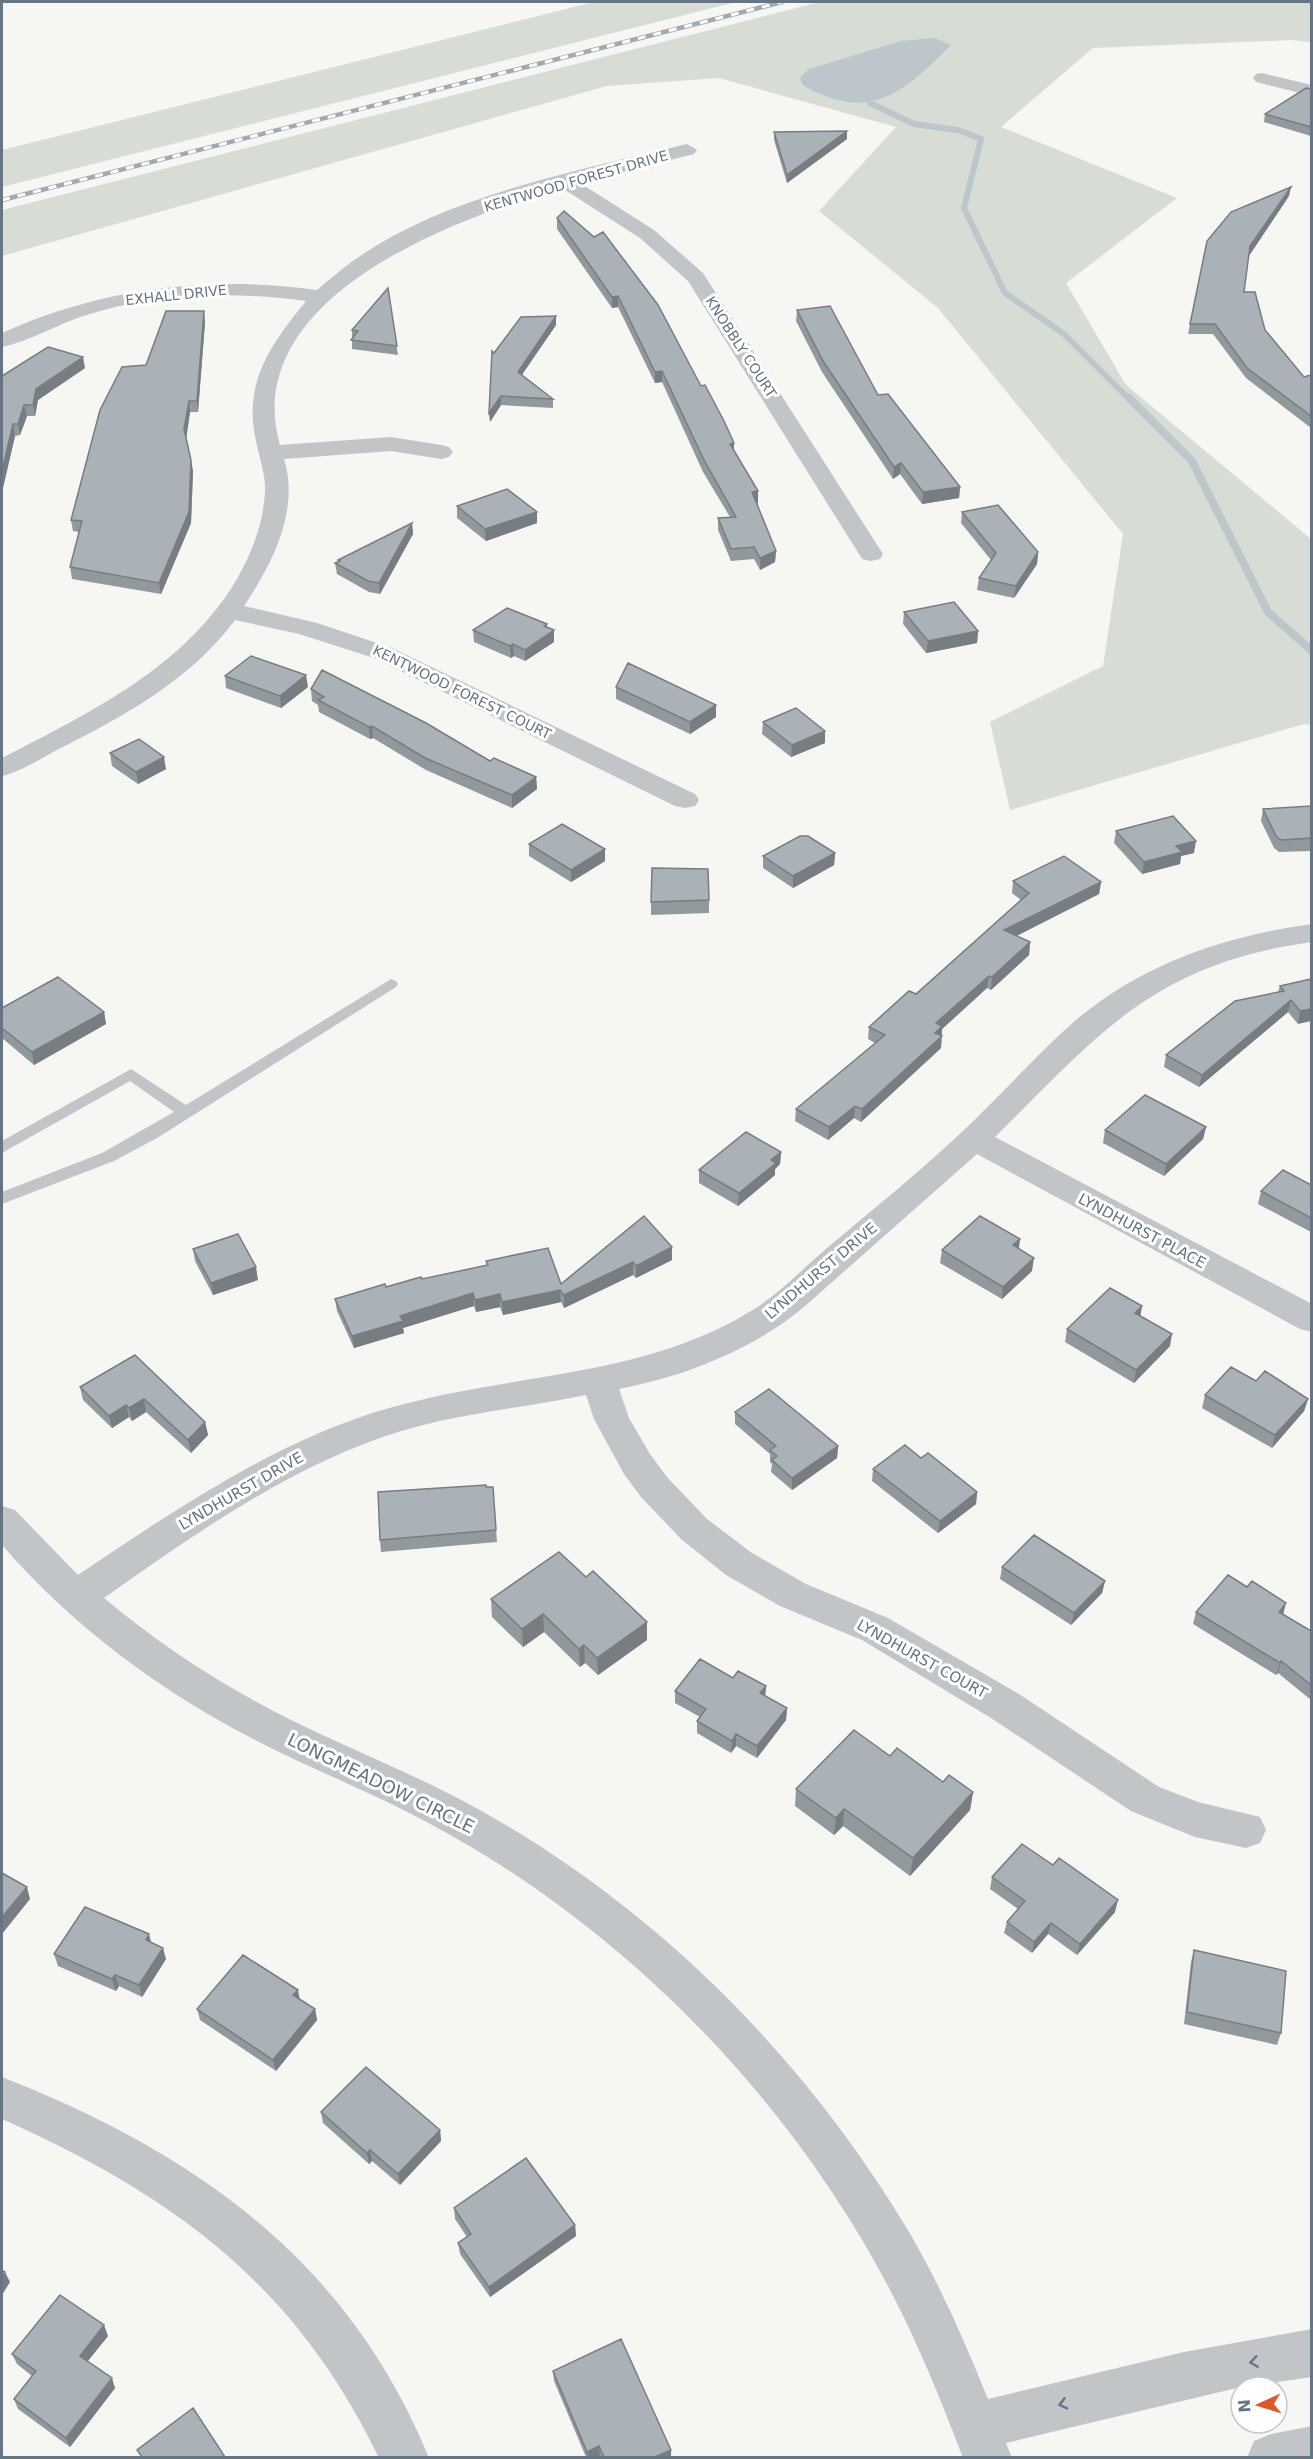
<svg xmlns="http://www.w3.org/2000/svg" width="1313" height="2459" viewBox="0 0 1313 2459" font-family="'DejaVu Sans',sans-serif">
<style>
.green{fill:#d7ddd4}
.water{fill:#bcc6cb}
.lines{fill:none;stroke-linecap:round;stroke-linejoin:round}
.stream-far1{stroke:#bcc6cb;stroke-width:6}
.stream{stroke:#bcc6cb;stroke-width:8}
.lane{fill:#c1c5c8;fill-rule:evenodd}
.street{fill:#c1c5c8;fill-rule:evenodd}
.rail-casing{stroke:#a4a9af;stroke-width:4.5}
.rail{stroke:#fff;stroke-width:3;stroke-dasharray:8;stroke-linecap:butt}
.wall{fill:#92999d}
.shaded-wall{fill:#777d80}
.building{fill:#aab2b7;stroke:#777d80;stroke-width:1.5}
.oneway{stroke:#657583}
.labels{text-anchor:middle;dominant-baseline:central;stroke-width:6;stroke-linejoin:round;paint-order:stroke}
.far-street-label{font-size:14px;fill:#657583;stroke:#fff}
.street-label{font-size:15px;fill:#657583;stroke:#fff}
.near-street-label{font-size:18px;fill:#657583;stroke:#fff}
</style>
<rect width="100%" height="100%" fill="#f6f6f3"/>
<path class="green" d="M594,2H736L2,187V150Z
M820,2H1311V42L1292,40L1093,48L1001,127L1177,198L1066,283L1126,385L1311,539V725L1304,724L1010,810L990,722L1103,666L1123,534L938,308L819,211L896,127L719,78L607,86L2,256V210Z"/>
<path class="water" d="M935,38L951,45C916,79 883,116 831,98C820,94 811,91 802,84L800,77L809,69L901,41Z"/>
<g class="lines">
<path class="stream-far1" d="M870,103L914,124L958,130L981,139L964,208L1005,293L1064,334L1130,400"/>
<path class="stream" d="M1129,398L1192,461L1268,612L1312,651"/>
<path class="lane" d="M391,979L396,981L398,984L396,987L157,1138L114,1161L2,1204V1192L102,1153L174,1112L130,1081L2,1153V1141L131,1069L186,1105Z"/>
<path class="street" d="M1262,73L1312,85V96L1256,82L1253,78L1256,74Z
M687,144L697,150L694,154L580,183L654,230L703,273L883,554L880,559L871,561L862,559L859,554L688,281L640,238L562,188C455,218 238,298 280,445L391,437L441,445L449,447L453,452L449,457L441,459L391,451L284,459C300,511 272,564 244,606L317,623L392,648L695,794L699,800L695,806L685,808L675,806L374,658L299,634L235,620C191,680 121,718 55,751C38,760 20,772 2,776V758C91,712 184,668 237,579C252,552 263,524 265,493C266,472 258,455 255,436C244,380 273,342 306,301C233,291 154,293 83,316C56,325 30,341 2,347V333C102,288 208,275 317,290C329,280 340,270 353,261C443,196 580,170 687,144Z
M1312,924V942C1154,964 1101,1032 995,1137L1312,1304V1332L1300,1329L977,1154L805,1306C753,1350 686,1376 619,1389L629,1418L650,1454L667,1477L707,1519L752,1553L806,1584L888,1618L1019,1694L1159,1787L1198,1802L1260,1817L1266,1830L1260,1843L1246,1848L1195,1837L1131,1811L991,1718L862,1640L780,1606L726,1575L681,1539L641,1497L624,1474L594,1419L586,1395C523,1408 459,1413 398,1432C290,1466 195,1534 104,1598C160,1645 223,1686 289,1719C348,1748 409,1772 467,1803C650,1902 803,2054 909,2232C940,2285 965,2342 988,2399L1184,2352L1312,2329V2377L1241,2387L1006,2443L1012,2458H963C941,2400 918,2343 889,2288C788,2096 625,1929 434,1826C378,1795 318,1772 261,1743C164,1694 73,1627 2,1545V1506L15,1510L78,1575C176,1509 278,1439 393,1407C512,1373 642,1378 751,1311C781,1293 806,1265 833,1243C877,1206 922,1170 964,1130C1002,1094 1036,1055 1076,1020C1144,963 1225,936 1312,924Z
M2,2077C195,2153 348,2260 429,2458H379C295,2284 174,2196 2,2119Z
M1312,2426V2458H1247L1254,2441L1271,2434Z"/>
<defs>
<path id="rail" d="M2,200L782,2"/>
</defs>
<use href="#rail" class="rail-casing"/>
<use href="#rail" class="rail"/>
</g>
<path class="wall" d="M1311,89V136L1264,122L1265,114Z
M847,131V139L787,183L774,140V132Z
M1289,196L1249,255L1244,292L1265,330L1304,377L1311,375V428L1246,378L1213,334H1188L1190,324Z
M557,218L701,386L734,443V451L758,503H757L776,551L775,562L760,570L754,559L731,561L718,530V518L730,517L703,472L662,382L655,383L618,307L612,308L557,229Z
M388,288L398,355L352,349V330Z
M797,310L878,395L960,487L959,498L922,504L900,474L893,479L822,372L796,321Z
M205,322L198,412H190L186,438L193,471L191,523L161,594L72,579L70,567L79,532L73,531L71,520Z
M556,325L522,375L553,399V408L501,405L490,422L494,353Z
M85,368L38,400L35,416H27L20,435L15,436L2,492V376Z
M457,506L537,512V523L486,541L457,518Z
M962,512L1038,552L1037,564L1014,598L977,590L979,578L991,560L961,523Z
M412,523L413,534L380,594L369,592L337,574L335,563L338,562V560Z
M904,612L978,631L977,643L926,653L903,624Z
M547,627L554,630V642L525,661L514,656L511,658L474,642L473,630Z
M225,676L308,687L281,708L226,688Z
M616,687L716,717L690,734L616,699Z
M311,689L490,761L536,777L537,789L512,808L426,770L373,738L370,739L319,712L318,705L312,701Z
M763,722L825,731V743L791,757L762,734Z
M110,753L166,769L138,784L112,766Z
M1311,807V851L1279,852L1274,848L1261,821L1263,809Z
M1116,831L1194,853L1181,856L1180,864L1142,874L1114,843Z
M529,844L605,861L571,882L529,856Z
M835,853L834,865L793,888L763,868V856Z
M1013,881L1101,882L1099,894L1016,936L1030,942L1029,955L991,990L987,988L942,1029L941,1048L861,1122L854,1118L828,1140L795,1121L796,1109L875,1043L868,1039L869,1027L916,994L1021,900L1012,893Z
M709,900V913L651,915V902Z
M1311,979L1298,1024L1288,1012L1199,1087L1164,1067L1166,1055L1278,992L1280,986Z
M2,1008L104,1012L106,1024L34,1065L2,1038Z
M1206,1127L1203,1139L1164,1176L1103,1143L1105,1130Z
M781,1152L780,1164L775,1169V1175L738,1206L699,1183V1170Z
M1311,1185V1232L1258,1204L1261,1191Z
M1020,1239L1019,1249L1032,1271L1002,1299L940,1263L942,1250Z
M672,1247V1260L636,1278L633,1275L564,1308L561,1302L503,1315L500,1307L476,1312L474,1306L403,1328L404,1333L354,1348L337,1311L335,1299L487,1265L486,1261L561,1284Z
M193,1249L258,1280L213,1295L195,1261Z
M1142,1306L1140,1316L1170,1346L1134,1383L1065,1342L1067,1329Z
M135,1355L205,1422L208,1435L191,1453L146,1412L132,1421L129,1417L112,1428L83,1400L80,1387Z
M1205,1395L1308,1399L1304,1411L1272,1448L1202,1408Z
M735,1412L838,1446L837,1458L792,1490L771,1472L772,1464L770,1462V1454L735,1424Z
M921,1458L977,1492L976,1504L938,1533L872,1481L873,1469Z
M486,1487H493L497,1542L381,1552L380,1540Z
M1002,1567L1105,1581L1102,1593L1071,1625L1000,1579Z
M491,1599L647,1640L598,1675L585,1663L580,1667L544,1632L523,1647L492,1617Z
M1196,1612L1283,1614L1311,1631V1700L1278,1673L1276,1675L1193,1624Z
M733,1678L766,1686L765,1696L787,1708L786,1720L757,1758L736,1746L731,1753L697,1733V1721L700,1717L675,1703V1691Z
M890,1756L943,1782L973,1792L970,1810L910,1876L843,1826L834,1835L795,1806L796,1789Z
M992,1877L1115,1912L1077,1955L1048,1934L1032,1953L1004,1933L1007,1922L1018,1909L990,1889Z
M152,1943L166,1959L142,1997L119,1986L116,1991L58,1966L54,1954Z
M1194,1950L1281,2033L1277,2045L1184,2024L1191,1962Z
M300,1999L315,2009L317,2020L276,2071L200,2020L197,2009Z
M321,2112L440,2130L441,2141L400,2185L372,2161L369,2164L323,2123Z
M454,2208L575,2225L576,2236L490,2297L460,2254L458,2243L467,2237L455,2219Z
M108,2336L87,2361L115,2388L70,2447L18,2409L14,2399L32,2376L17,2364L12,2354Z
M553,2371L671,2457H600V2456L596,2457H586L554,2381Z"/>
<path class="shaded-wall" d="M847,131V139L787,183V175Z
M1291,187L1289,196L1249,256L1250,246Z
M618,296V307L612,308V297Z
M204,311L205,322L198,412L197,401Z
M556,316V325L518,380V372Z
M83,357L85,368L38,400L35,416L33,405L36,389Z
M662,371V382L655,383V372Z
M501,396V405L490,422L489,413Z
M189,401L190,412L186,440L184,429Z
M24,405L27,416L20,435L18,424Z
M13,424L15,436L2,492V471Z
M734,443V454L730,444Z
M191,460L193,471L191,523L161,594L159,583Z
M901,463L900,474L893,479L894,467Z
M960,487L959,498L922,504L923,492Z
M758,491V503L752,504V492Z
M537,512V523L486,541L485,529Z
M412,523L413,534L380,594L379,583Z
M776,551L775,562L760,570V558Z
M1038,552L1037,564L1014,598L1016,586Z
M547,624V635L554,630V642L525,661V650L544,626Z
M978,631L977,643L926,653L928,641Z
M513,644L514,656L511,658L510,646Z
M306,675L308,687L281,708L280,696Z
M716,705V717L690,734V722Z
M372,726L373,738L370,739L369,727Z
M825,731V743L791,757L792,745Z
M164,757L166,769L138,784L136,772Z
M536,777L537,789L512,808V795Z
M1196,841L1194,853L1181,856L1180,864L1142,874L1144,862L1176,846Z
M605,849V861L571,882V870Z
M835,853L834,865L793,888V876Z
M1101,882L1099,894L1003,943L1004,930Z
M1030,942L1029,955L991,990L992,977Z
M989,976L987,988L942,1029L941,1048L861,1122L862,1109L936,1023Z
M1291,1000L1288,1012L1199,1087L1202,1075Z
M1311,1009V1021L1298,1024L1300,1011Z
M104,1012L106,1024L34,1065L32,1052Z
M855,1106L854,1118L828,1140L829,1127Z
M1206,1127L1203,1139L1164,1176L1166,1164Z
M781,1152L780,1164L775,1169V1175L738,1206L739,1193L771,1160Z
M1020,1239L1018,1251L1013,1245Z
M672,1247V1260L636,1278V1266Z
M1034,1258L1032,1271L1002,1299L1003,1287Z
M633,1262V1275L564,1308V1295Z
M256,1267L258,1280L213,1295L211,1283Z
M560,1290L561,1302L503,1315L502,1302Z
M473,1293L474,1306L403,1328L404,1333L354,1348L352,1336L400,1316Z
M500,1294V1307L476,1312L475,1300Z
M1142,1306L1140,1318L1135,1313Z
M1172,1334L1170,1346L1134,1383L1136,1370Z
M144,1399L146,1412L132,1421L129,1408Z
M1308,1399L1304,1411L1272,1448L1275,1435Z
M126,1405L129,1417L112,1428L109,1416Z
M205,1422L208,1435L191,1453L188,1440Z
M838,1446L837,1458L792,1490V1478Z
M977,1492L976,1504L938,1533L940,1521Z
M1105,1581L1102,1593L1071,1625L1074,1613Z
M1286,1603L1283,1615L1279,1612Z
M543,1614L544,1632L523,1647L522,1629Z
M647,1622V1640L598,1675L597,1658Z
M584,1645L585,1663L580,1667L579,1649Z
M1281,1661L1278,1673L1276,1675L1280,1663Z
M766,1686L765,1698L760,1693Z
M787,1708L786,1720L757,1758V1746Z
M736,1734V1746L731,1753L732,1741Z
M973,1792L970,1810L910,1876L913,1858Z
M844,1809L843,1826L834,1835L836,1818Z
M27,1887L30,1899L2,1934V1917Z
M1118,1900L1115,1912L1077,1955L1080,1944Z
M1051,1923L1048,1934L1032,1953L1034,1942Z
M149,1934L152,1946L146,1940Z
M163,1948L166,1959L142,1997L139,1985Z
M115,1975L119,1986L116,1991L112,1979Z
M298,1990L300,2001L293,1995Z
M315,2009L317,2020L276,2071L273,2060Z
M440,2130L441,2141L400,2185L398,2174Z
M370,2150L372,2161L369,2164L367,2153Z
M575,2225L576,2236L490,2297L489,2287Z
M5,2272L10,2282L2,2295V2277Z
M104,2325L108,2336L84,2366L80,2356Z
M112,2378L115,2388L70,2447L66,2438Z
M599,2446L600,2456L596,2457H588L587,2452Z
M671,2450V2457H655Z"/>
<path class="building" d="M1306,88L1311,89V127L1265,114Z
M847,131L787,175L774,132Z
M1291,187L1250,246L1244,292H1255L1265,330L1304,377L1311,375V416L1247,368L1215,324H1190L1207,241L1231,212Z
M564,211L594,237L603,232L658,305L701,386L705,385L724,421L734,443L730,444L758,491L752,492L776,551L760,558L754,547L731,549L718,518L736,517L704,460L662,371L655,372L618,296L612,297L557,218Z
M388,288L397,346L351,340L358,331L352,330Z
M830,306L878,395L888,394L960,487L923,492L901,463L894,467L823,361L797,310Z
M166,311H204L197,401H189L184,429L191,460L189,512L159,583L70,567L82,521L71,520L100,410L122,367L146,365Z
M556,316L518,372L553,399L501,396L489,413L492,351L494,353L521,317Z
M48,347L83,357L36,389L33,405H24L18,424H13L2,471V376Z
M507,489L537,512L485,529L457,506Z
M998,505L1038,552L1016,586L979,578L996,553L962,512Z
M412,523L379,583L368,581L335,563L340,561L338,560Z
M954,602L978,631L928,641L904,612Z
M507,608L547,624L544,626L554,630L525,650L513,644L510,646L473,630Z
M251,656L306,675L280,696L225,676Z
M628,663L716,705L690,722L616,687Z
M322,670L426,723L490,761L494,758L536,777L512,795L425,758L372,726L369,727L318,700L324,697L311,689Z
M796,708L825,731L792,745L763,722Z
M139,739L164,757L136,772L110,753Z
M1311,806V838L1281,840L1276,836L1263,809Z
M1173,816L1196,841L1176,846L1182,852L1144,862L1116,831Z
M562,824L605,849L571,870L529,844Z
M800,836H808L835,853L793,876L763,856Z
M1064,856L1101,882L1004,930L1030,942L992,977L989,976L936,1023L942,1026L935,1033L942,1036L862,1109L855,1106L829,1127L796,1109L885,1035L869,1027L909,991L916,994L1029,893L1013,881Z
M652,868L708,869L709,900L651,902Z
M58,977L104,1012L32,1052L2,1028V1008Z
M1311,979V1009L1300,1011L1291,1000L1202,1075L1166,1055L1235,1001L1284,991L1280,986Z
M1145,1095L1206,1127L1166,1164L1105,1130Z
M746,1132L781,1152L771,1160L776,1163L739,1193L699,1170Z
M1283,1170L1311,1185V1218L1261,1191Z
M644,1216L672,1247L636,1266L633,1262L564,1295L560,1290L502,1302L500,1294L475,1300L473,1293L400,1316L403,1321L352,1336L335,1299L385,1284L386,1287L421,1277L422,1279L488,1265L486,1261L548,1248L561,1284Z
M980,1216L1020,1239L1013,1245L1034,1258L1003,1287L942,1250Z
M238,1234L256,1267L211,1283L193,1249Z
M1110,1288L1142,1306L1135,1313L1172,1334L1136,1370L1067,1329Z
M135,1355L205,1422L188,1440L144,1399L129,1408L126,1405L109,1416L80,1387Z
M1231,1367L1256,1381L1265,1371L1308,1399L1275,1435L1205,1395Z
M769,1389L838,1446L792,1478L772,1460L777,1456L770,1450L776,1446L735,1412Z
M905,1445L921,1458L928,1453L977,1492L940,1521L873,1469Z
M486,1485V1487H493L496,1530L380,1540L378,1492Z
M1034,1535L1105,1581L1074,1613L1002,1567Z
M559,1552L586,1577L593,1571L647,1622L597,1658L584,1645L579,1649L543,1614L522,1629L491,1599Z
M1228,1575L1247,1587L1252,1581L1286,1603L1279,1612L1311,1631V1685L1281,1661L1280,1663L1196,1612Z
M700,1659L733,1678L738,1671L766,1686L760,1693L787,1708L757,1746L736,1734L732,1741L697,1721L706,1709L675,1691Z
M854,1730L890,1756L897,1748L943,1782L949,1775L973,1792L913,1858L844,1809L836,1818L796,1789Z
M1022,1844L1053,1865L1059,1858L1118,1900L1080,1944L1051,1923L1034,1942L1007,1922L1025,1901L992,1877Z
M2,1873L27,1887L2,1917Z
M85,1907L149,1934L146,1940L163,1948L139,1985L115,1975L112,1979L54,1954Z
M1194,1950L1286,1971L1281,2033L1187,2012Z
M243,1955L298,1990L293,1995L315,2009L273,2060L197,2009Z
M366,2067L440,2130L398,2174L370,2150L367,2153L321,2112Z
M526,2158L575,2225L489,2287L458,2243L471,2234L454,2208Z
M2,2270L5,2272L2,2277Z
M60,2295L104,2325L80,2356L112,2378L66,2438L14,2399L36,2371L12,2354Z
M621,2339L671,2450L655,2457H604L599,2446L587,2452L553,2371Z
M193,2408L225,2457H142L137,2450Z"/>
<defs><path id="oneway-chevron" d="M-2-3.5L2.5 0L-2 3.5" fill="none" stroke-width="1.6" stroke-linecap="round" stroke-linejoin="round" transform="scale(1.5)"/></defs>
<g class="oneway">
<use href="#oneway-chevron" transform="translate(1254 2362) rotate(172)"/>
<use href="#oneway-chevron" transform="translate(1063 2404) rotate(166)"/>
</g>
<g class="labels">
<g class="far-street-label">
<text transform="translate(576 181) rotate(-16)">KENTWOOD FOREST DRIVE</text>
<text transform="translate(176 295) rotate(-6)">EXHALL DRIVE</text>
<text transform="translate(741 347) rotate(57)">KNOBBLY COURT</text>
<text transform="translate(462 692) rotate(26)">KENTWOOD FOREST COURT</text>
</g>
<g class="street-label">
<text transform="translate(1142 1231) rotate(28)">LYNDHURST PLACE</text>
<text transform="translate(821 1271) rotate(-40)">LYNDHURST DRIVE</text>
<text transform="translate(241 1491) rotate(-30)">LYNDHURST DRIVE</text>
<text transform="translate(922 1659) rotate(29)">LYNDHURST COURT</text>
</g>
<g class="near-street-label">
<text transform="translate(381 1783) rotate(26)">LONGMEADOW CIRCLE</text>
</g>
</g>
<rect width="1313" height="2459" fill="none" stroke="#657583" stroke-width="6"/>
<g transform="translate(1259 2405) rotate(266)"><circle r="28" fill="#ffffff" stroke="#c1c8cd" stroke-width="1.5"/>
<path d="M0-4.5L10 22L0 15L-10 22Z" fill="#e15828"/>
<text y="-9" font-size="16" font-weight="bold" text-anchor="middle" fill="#657583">N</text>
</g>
</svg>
